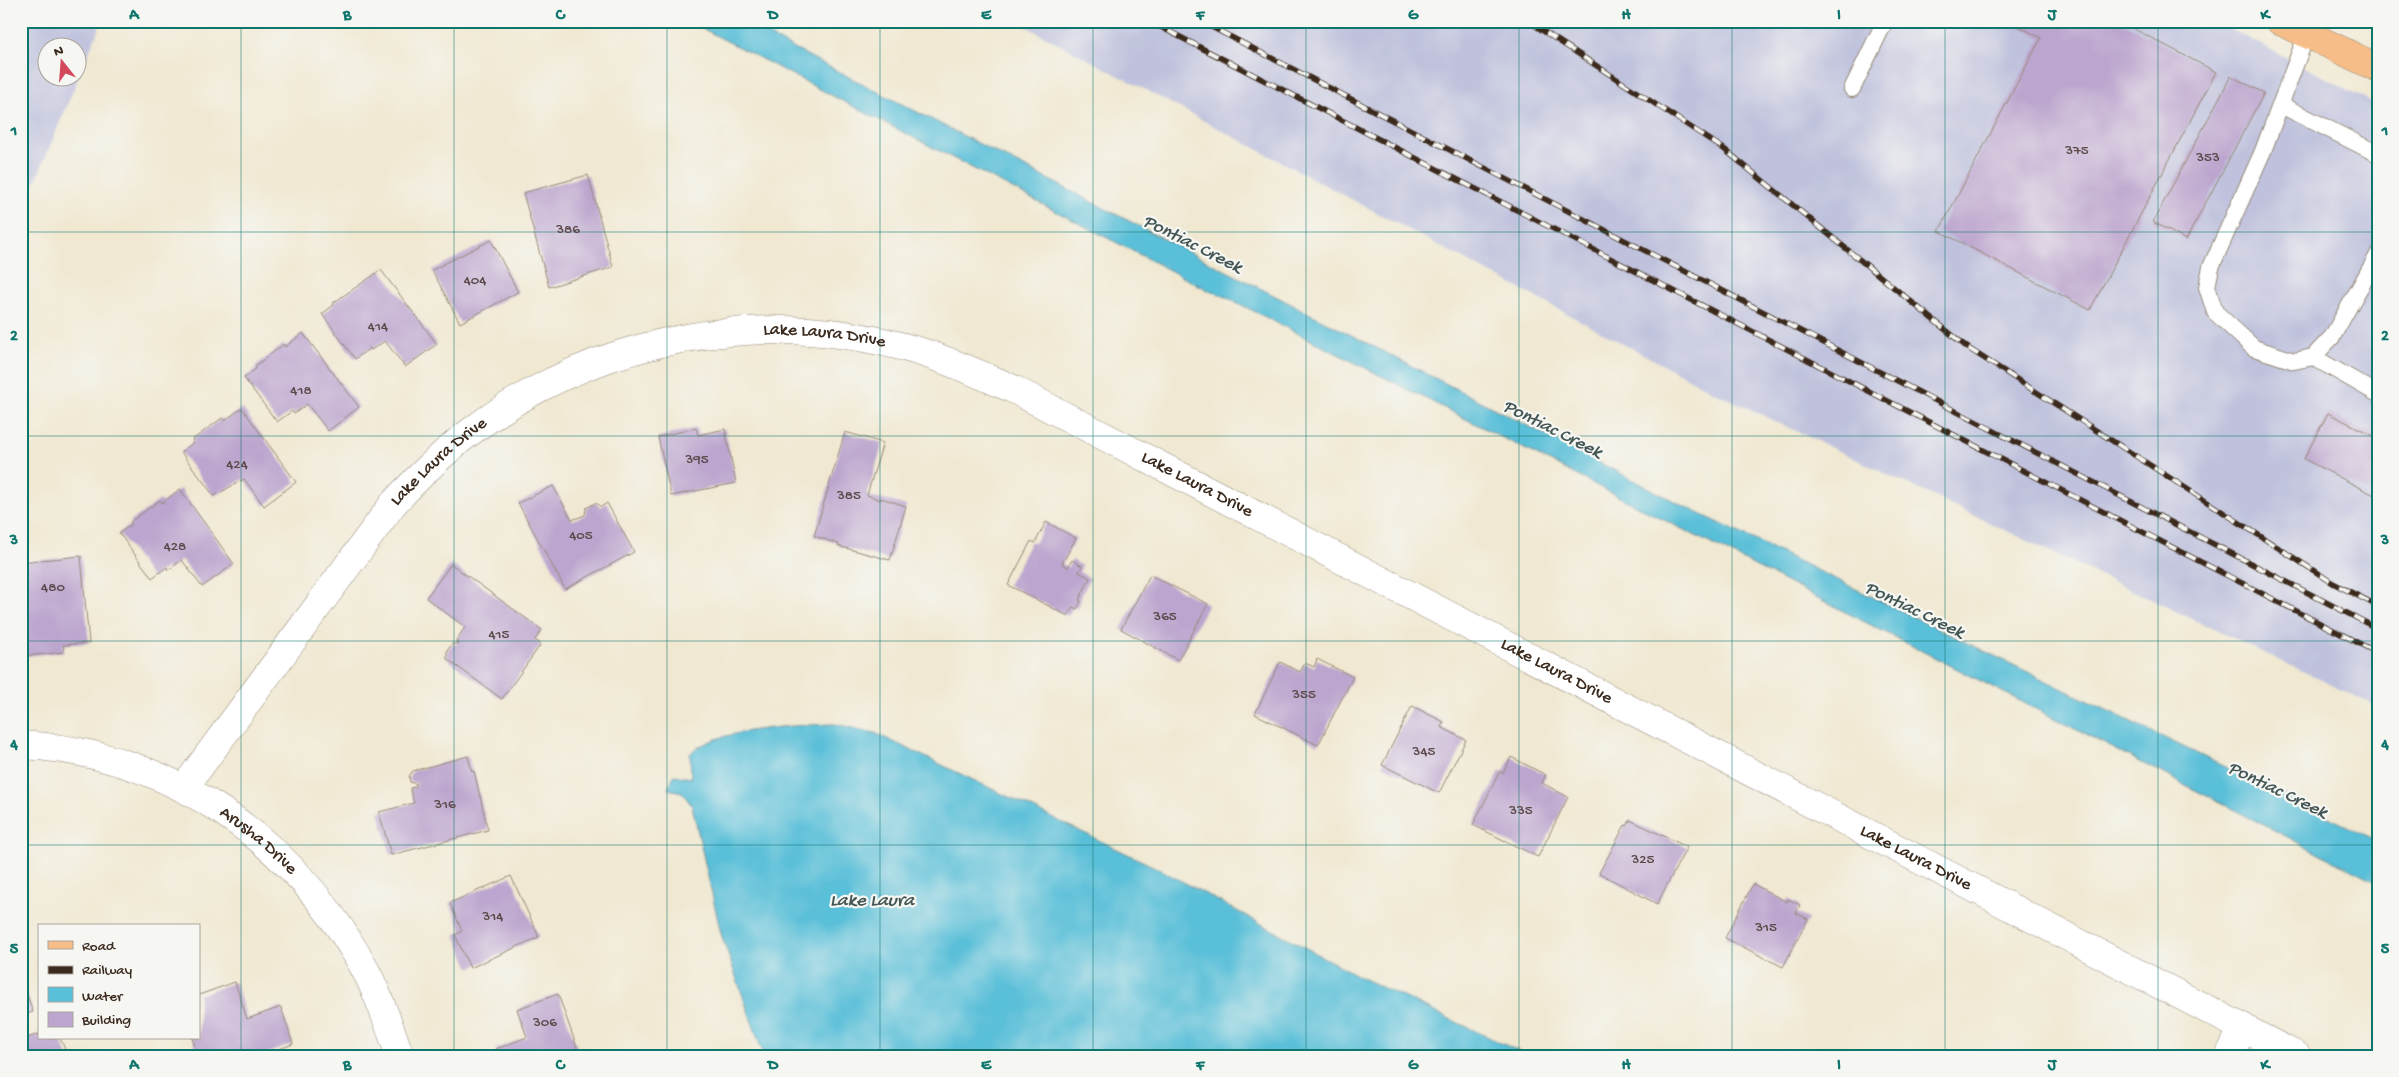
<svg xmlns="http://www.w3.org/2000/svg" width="2399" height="1077" viewBox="0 0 2399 1077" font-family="'Gochi Hand',sans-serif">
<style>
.industrial{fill:#c0c2dd;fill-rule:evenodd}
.water{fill:#5abfd8;stroke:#4a747b}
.building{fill:#bca5ce}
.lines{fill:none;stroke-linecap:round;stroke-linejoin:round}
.lane-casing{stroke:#968978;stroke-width:18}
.street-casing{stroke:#968978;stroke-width:29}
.primary-casing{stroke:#968978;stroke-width:29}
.lane{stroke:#fff;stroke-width:16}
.street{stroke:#fff;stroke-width:28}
.primary{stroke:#f7bd88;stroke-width:28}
.rail-casing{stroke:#3b2a1e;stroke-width:5.5}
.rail{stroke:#f6f6f2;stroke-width:4;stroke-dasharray:11;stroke-linecap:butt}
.grid{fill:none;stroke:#0f766e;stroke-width:1;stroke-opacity:0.55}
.labels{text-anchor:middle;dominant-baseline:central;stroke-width:4.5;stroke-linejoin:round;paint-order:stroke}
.number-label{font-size:15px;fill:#5b494a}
.street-label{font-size:18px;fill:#3b2a1e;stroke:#f6f6f2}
.water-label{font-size:19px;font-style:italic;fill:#445756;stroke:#f6f6f2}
.neatline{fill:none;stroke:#0f766e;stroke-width:2}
.grid-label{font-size:16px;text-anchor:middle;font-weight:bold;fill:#0f766e}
</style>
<rect width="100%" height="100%" fill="#f6f6f2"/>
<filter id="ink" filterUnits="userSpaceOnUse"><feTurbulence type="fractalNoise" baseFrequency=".02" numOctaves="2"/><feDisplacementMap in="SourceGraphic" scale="10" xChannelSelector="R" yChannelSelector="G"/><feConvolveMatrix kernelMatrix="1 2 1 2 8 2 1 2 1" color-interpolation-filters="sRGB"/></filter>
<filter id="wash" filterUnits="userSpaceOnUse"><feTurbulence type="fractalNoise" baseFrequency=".0096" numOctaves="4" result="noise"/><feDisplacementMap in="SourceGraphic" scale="20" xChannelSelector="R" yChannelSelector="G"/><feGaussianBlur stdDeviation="1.12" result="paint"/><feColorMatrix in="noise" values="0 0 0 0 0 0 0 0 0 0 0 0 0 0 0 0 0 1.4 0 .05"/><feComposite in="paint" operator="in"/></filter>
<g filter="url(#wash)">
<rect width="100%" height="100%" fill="#f0e8d1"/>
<path class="industrial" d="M21,21H102L21,216ZM48,48H78V78H48Z
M1016,21H2215L2378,105V707L1720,395Z"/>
<path class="water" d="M688,21H740L1684,506L2378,841V883L1224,296L1208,290Z
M835,724L875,733L1159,869L1362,978L1529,1056H764L721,934L692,806L682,792L668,789L674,775L691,778L690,754C714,728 800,725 835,724Z"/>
<g id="blocks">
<path class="building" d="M2009,21H2119L2216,72L2090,310L1939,231L2041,38Z
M2231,76L2264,93L2186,240L2153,222Z
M588,175L613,267L549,287L523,193Z
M491,240L518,292L460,323L432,270Z
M381,270L437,344L405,367L385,341L371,350L370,348L355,359L322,314L334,305L333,303Z
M303,333L359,407L328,431L307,404L294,414L292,411L277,422L244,378L256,369L255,366L284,344L285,347Z
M242,408L296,482L264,506L244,479L214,496L181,452L194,442L192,440L222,418L224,421Z
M2328,413L2378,438V497L2304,459Z
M696,428L698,435L725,429L736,483L671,496L658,437Z
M845,432L883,443L867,495L881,500V498L906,506L890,560L838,546L839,544L814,536Z
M553,486L572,520L585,515L586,508L596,503L601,507L607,503L634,552L565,589L518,503Z
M180,489L234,564L202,587L182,560L168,570L167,567L152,578L119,533L132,524L130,522L160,500L162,503Z
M1046,522L1076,538L1062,564L1068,567L1072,560L1082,566L1079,572L1090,578L1079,600L1081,601L1077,609L1073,607L1068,616L1008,585L1031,541L1035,543Z
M81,556L89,643L63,645L64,652L26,656L21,613V562Z
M451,564L542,630L535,640L541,644L502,699L447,659V651L452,644H458L456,641L465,627L426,598Z
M1150,575L1208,604L1178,660L1121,629Z
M1317,659L1353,677L1318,745L1255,714L1280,662L1300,672L1305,663L1314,667Z
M1412,706L1444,722L1441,727L1466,740L1439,793L1382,765Z
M468,756L472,772L474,771L488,830L391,855L379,812L414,803L410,788L415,787L417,784L410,782L409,776L413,771Z
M1511,757L1546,775L1542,783L1568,797L1538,857L1473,825L1500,771L1503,773Z
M1630,820L1687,847L1657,904L1599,873L1625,825L1627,826Z
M511,876L539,937L470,968L455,935L462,931L450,903Z
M1753,884L1787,902L1788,899L1800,905L1796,913L1808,919L1783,967L1725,938Z
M21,977L33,1012L21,1016Z
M235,982L247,1019L281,1007L293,1044L260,1056H198L192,1038H199V995Z
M558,994L580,1056H498L496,1049L527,1037L517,1009Z
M39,1034V1038H60L68,1056H21V1040Z"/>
</g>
</g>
<g filter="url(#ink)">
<use href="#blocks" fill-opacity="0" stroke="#968978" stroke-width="1"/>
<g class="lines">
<defs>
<path id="lane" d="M2306,36L2263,151L2211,267L2207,287L2215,312L2254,348L2294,361L2313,357L2332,337L2378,255
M1852,89L1885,21
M2281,105L2378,154
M2313,357L2378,394"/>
<g id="street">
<path id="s1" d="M21,745C171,752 299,843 368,975C381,1001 390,1028 400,1056"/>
<path id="s2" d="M184,788L393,504C418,477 444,451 473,430C600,335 767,306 918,351C950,361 982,375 1013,389L2297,1056"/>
<path d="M2229,1056L2243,1027"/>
</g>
<path id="primary" d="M2280,21L2378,68"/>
</defs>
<use href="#lane" class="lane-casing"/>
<use href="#street" class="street-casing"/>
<use href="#primary" class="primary-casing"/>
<use href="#lane" class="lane"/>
<use href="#street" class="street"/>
<use href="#primary" class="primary"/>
<defs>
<path id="rail" d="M1149,21L2378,653
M1200,21L2378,629
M1528,21L1724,149L1968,348L2333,583L2378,606"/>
</defs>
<use href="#rail" class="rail-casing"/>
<use href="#rail" class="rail"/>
</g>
</g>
<path class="grid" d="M241,21V1056M454,21V1056M667,21V1056M880,21V1056M1093,21V1056M1306,21V1056M1519,21V1056M1732,21V1056M1945,21V1056M2158,21V1056M21,232H2378M21,436H2378M21,641H2378M21,845H2378"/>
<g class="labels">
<g class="number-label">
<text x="2077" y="151">375</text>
<text x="2208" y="158">353</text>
<text x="568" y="230">386</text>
<text x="475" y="281">404</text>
<text x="378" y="327">414</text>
<text x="301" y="391">418</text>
<text x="697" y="460">395</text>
<text x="237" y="465">424</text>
<text x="849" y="496">385</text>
<text x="581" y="536">405</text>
<text x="175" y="547">428</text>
<text x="53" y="588">480</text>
<text x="1165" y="617">365</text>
<text x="499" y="635">415</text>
<text x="1304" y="695">355</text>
<text x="1424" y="752">345</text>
<text x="445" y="805">316</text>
<text x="1521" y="811">335</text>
<text x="1643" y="860">325</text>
<text x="493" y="917">314</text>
<text x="1766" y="928">315</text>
<text x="545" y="1023">306</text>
</g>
<g class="street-label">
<text stroke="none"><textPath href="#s2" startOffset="835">Lake Laura Drive</textPath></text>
<text stroke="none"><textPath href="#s2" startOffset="415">Lake Laura Drive</textPath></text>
<text stroke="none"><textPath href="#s2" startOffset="1240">Lake Laura Drive</textPath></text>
<text stroke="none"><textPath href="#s2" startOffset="1645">Lake Laura Drive</textPath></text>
<text stroke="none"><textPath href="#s1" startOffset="261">Arusha Drive</textPath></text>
<text stroke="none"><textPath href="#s2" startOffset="2050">Lake Laura Drive</textPath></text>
</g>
<g class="water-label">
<text transform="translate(1192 245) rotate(27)">Pontiac Creek</text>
<text transform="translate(1552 430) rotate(27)">Pontiac Creek</text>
<text transform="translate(1914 611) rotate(26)">Pontiac Creek</text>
<text transform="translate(2277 791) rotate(26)">Pontiac Creek</text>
<text x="872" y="901">Lake Laura</text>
</g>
</g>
<rect width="2399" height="1077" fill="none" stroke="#f6f6f2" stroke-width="55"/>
<rect x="38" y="924" width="162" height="115" fill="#f6f6f2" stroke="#aba49d"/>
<rect x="48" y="941" width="25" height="8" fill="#f7bd88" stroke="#aba49d"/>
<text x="82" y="950" font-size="15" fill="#3b2a1e">Road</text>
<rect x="48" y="966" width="25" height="8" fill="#3b2a1e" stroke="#aba49d"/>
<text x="82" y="974" font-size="15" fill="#3b2a1e">Railway</text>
<rect x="48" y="987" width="25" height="15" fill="#5abfd8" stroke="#aba49d"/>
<text x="82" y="1000" font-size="15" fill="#3b2a1e">Water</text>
<rect x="48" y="1012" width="25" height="15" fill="#bca5ce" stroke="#aba49d"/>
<text x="82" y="1024" font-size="15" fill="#3b2a1e">Building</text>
<g transform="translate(62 62) rotate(343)"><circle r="24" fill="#f6f6f2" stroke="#aba49d"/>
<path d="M0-4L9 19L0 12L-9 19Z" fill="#d1495b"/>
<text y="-8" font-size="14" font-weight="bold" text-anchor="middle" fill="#3b2a1e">N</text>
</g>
<rect x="28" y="28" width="2344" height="1022" class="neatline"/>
<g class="grid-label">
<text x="134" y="19">A</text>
<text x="347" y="19">B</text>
<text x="560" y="19">C</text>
<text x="773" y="19">D</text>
<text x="986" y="19">E</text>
<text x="1200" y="19">F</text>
<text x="1413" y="19">G</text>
<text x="1626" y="19">H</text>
<text x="1839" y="19">I</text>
<text x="2052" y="19">J</text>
<text x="2265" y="19">K</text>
<text x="14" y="135">1</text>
<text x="2385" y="135">1</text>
<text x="14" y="340">2</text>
<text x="2385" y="340">2</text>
<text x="14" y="544">3</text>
<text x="2385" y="544">3</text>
<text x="14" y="749">4</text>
<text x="2385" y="749">4</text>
<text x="14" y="953">5</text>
<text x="2385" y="953">5</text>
<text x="134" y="1069">A</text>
<text x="347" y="1069">B</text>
<text x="560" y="1069">C</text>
<text x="773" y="1069">D</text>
<text x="986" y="1069">E</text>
<text x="1200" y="1069">F</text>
<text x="1413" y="1069">G</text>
<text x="1626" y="1069">H</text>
<text x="1839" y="1069">I</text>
<text x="2052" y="1069">J</text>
<text x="2265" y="1069">K</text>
</g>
</svg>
